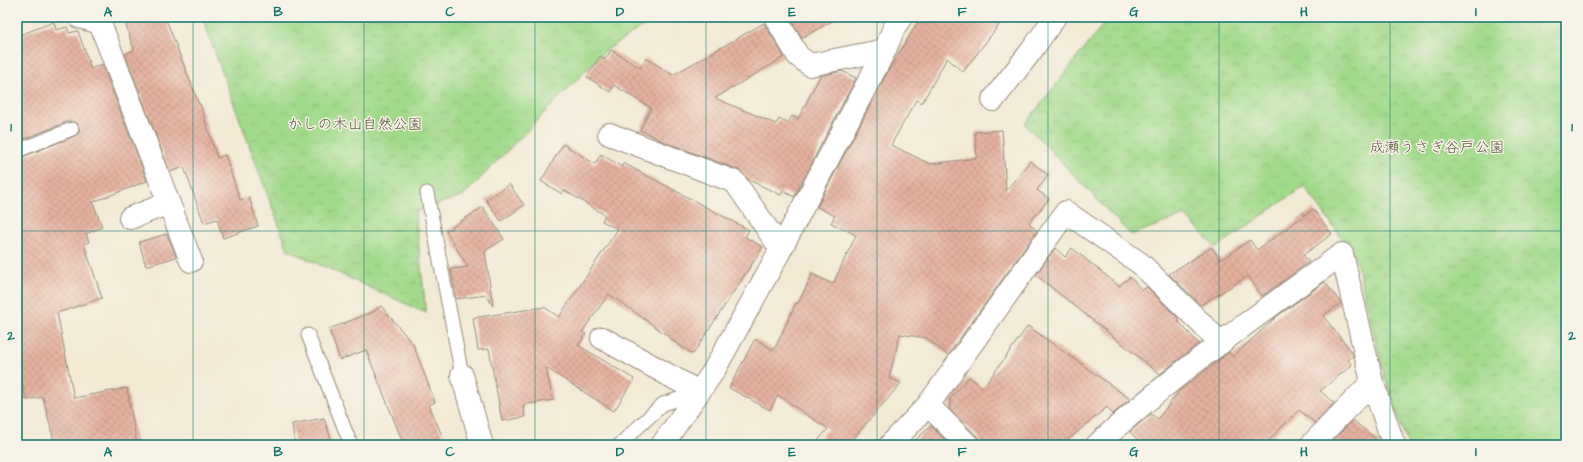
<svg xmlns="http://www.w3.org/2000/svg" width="1583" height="462" viewBox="0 0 1583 462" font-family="'Architects Daughter','Klee One',sans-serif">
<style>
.park{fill:url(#park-crowns);stroke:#6e8255}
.building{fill:url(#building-cross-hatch)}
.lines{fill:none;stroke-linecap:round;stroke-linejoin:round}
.service-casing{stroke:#968a7a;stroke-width:15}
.minor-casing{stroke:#968a7a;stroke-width:24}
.tertiary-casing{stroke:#968a7a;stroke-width:24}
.service{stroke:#fff;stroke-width:13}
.minor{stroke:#fff;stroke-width:22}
.tertiary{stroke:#fff;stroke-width:22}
.grid{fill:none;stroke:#0f766e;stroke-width:1;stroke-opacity:0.55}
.labels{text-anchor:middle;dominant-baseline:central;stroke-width:3;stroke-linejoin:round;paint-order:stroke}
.park-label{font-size:15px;fill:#55563a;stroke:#f7f3e8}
.neatline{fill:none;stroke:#0f766e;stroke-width:1.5}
.grid-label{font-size:13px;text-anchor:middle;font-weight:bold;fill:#0f766e}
</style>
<defs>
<pattern id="park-crowns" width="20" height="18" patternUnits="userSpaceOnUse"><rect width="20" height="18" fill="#a2da8c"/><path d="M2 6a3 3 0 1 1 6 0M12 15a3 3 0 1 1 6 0" fill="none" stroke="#8cbb78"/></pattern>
<pattern id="building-cross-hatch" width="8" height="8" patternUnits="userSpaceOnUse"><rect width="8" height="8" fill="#e4b19f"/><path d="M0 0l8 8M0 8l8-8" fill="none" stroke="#c49888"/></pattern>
</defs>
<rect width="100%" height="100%" fill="#f7f3e8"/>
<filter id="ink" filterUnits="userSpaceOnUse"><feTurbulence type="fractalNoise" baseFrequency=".025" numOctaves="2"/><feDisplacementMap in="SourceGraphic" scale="8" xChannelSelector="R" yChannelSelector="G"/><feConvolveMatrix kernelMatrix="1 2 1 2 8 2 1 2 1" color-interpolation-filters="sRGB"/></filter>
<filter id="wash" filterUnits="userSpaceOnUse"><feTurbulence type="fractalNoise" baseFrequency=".012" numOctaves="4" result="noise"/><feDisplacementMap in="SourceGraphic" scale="16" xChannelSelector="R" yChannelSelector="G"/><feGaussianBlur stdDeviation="0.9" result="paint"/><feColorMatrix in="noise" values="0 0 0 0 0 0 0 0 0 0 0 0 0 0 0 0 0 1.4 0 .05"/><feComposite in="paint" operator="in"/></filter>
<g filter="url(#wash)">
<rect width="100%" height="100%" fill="#f2ead5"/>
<path class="park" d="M202,17H657L605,51L464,195L415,212L426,313L288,250Z
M1109,17H1566V445H1408L1385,378L1355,256L1304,186L1216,248L1185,215L1131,235L1025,124Z"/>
<g id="blocks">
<path class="building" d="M140,17H165L199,104H200L217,158L225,155L240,200L249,197L258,226L223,238L217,219L204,223L184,167L170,172L125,54L134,50L125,22Z
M790,17H839L802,38Z
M921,17H1005L963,72L947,58L922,103L916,100L891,145L930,164L977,158L975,132L1002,130L1006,191L1030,161L1048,175L1037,190L1049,199L1029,223L1037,231L948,355L926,338L900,334L889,378L901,383L848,445H814L828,429L778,395L770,410L729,388L755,339L774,350L796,303L798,304L812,274L833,284L856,235L831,223L835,216L817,207L888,71Z
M54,22L56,30L67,27L69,33L78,31L91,69L102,64L147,181L93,202L102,227L86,234L89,242L84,244L102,298L57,313L74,398L127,388L137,445H55L43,397L26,400L17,358V159L75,136L78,134L80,130L77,123L69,121L17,142V36Z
M764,23L784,57L715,98L776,124L779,119L788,123L792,116L798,119L820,76L842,71L856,78L794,197L783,191L781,195L749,180L739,170L667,143L640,130L651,108L614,85L610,92L587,77L600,56L605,60L611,50L640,68L646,58L673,75Z
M563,144L595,164L601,154L622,167L623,163L749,230L745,237L763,247L693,354L670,339L671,338L609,294L582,332L586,334L578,345L634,379L614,411L546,368L553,400L523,405L525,417L502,421L489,349L478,350L473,318L544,307L559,317L618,229L602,221L605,215L564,190L562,194L541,181Z
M509,184L524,205L501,221L486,200Z
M483,207L504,239L485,251L493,306L486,295L456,299L451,269L468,267L446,231Z
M1313,209L1332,234L1303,255L1309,262L1262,296L1248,276L1201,305L1169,274L1212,247L1220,260L1250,240L1257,250Z
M167,234L176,257L146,266L139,242Z
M1055,248L1065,257L1072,248L1119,286L1130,277L1142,290L1147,287L1179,319L1177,320L1199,344L1160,374L1036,275Z
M1325,282L1341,303L1323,316L1352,352L1353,356L1348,360L1352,365L1320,391L1334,403L1315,423L1299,410L1264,445H1138L1140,442L1130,432L1134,428L1151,414L1158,419L1179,391L1227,354L1229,352L1233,357L1276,317Z
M381,306L413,344L435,402L429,405L446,445H404L366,350L340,360L329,329L373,312Z
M1028,326L1130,399L1113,414L1107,407L1062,445H980L977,436L950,410V399L969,377L983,388Z
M324,418L333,445H295L292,424Z
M1353,420L1380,443L1381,445H1340L1334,439Z
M931,426L950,445H910Z"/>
</g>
</g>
<g filter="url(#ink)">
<use href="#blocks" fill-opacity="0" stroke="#968a7a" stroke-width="1"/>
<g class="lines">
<defs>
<path id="service" d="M17,151L72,129
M427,193L462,375
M308,335L351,445
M619,445L663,404L697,393"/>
<path id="minor" d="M79,17L100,23L191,261
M775,17L798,56L810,65L885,50
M609,134L735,182L781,249
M130,218L169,203
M602,338L699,392
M462,375L482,445
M928,405L968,445
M662,445L713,372L781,249L885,50L894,28L901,17
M890,445L928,405L1066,212L1141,264L1221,343
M1097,445C1173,374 1258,315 1342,254L1372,382L1394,445
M1311,445L1372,382"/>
<path id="tertiary" d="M993,100L1032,50L1055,17"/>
</defs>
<use href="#service" class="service-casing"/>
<use href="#minor" class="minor-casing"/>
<use href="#tertiary" class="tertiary-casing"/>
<use href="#service" class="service"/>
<use href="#minor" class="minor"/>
<use href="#tertiary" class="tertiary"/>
</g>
</g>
<path class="grid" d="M193,17V445M364,17V445M535,17V445M706,17V445M877,17V445M1048,17V445M1219,17V445M1390,17V445M17,231H1566"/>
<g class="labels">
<g class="park-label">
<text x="355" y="124">かしの木山自然公園</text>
<text x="1437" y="147">成瀬うさぎ谷戸公園</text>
</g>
</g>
<rect width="1583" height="462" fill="none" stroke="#f7f3e8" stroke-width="44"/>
<rect x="22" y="22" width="1539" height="418" class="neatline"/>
<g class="grid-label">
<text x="108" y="16">A</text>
<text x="278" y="16">B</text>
<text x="450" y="16">C</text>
<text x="620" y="16">D</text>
<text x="792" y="16">E</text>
<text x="962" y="16">F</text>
<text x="1134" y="16">G</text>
<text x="1304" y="16">H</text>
<text x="1476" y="16">I</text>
<text x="11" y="131">1</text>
<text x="1572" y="131">1</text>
<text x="11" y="340">2</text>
<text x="1572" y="340">2</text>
<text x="108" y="456">A</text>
<text x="278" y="456">B</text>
<text x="450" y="456">C</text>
<text x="620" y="456">D</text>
<text x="792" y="456">E</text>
<text x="962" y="456">F</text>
<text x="1134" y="456">G</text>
<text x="1304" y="456">H</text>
<text x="1476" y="456">I</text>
</g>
</svg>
